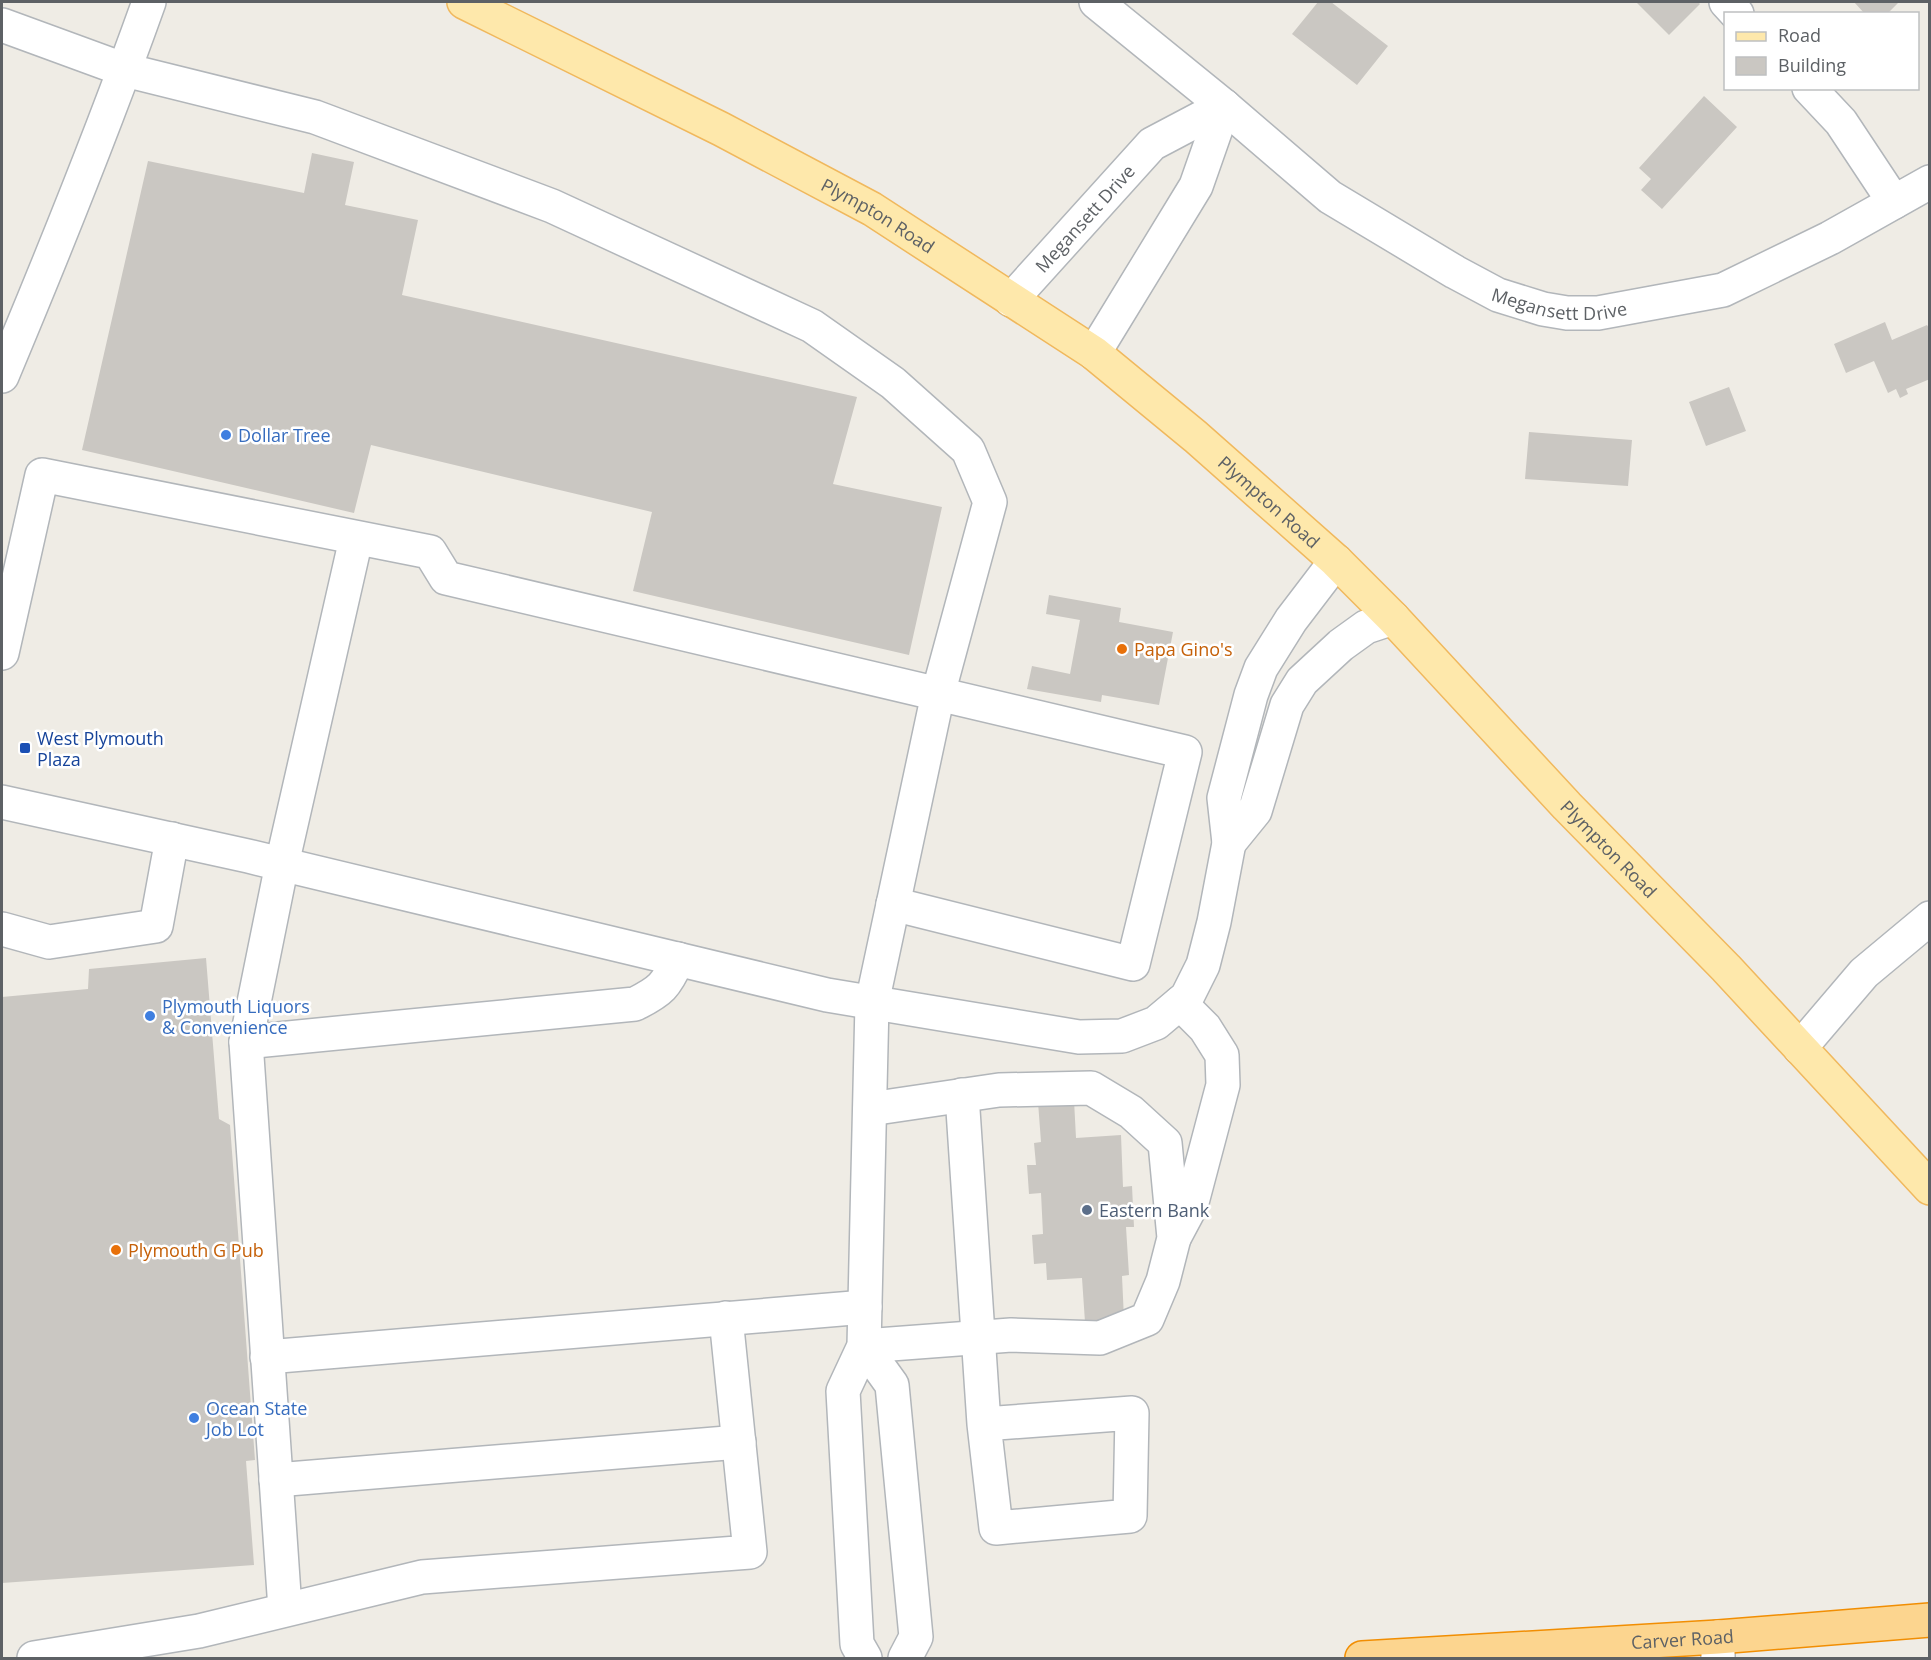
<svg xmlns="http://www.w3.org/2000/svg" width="1931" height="1660" viewBox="0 0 1931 1660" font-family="'Open Sans',sans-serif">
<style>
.building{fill:#cac7c2}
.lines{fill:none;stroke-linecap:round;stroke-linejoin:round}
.minor-casing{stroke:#b2b6ba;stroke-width:36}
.major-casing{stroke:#f0b85d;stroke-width:36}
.highway-casing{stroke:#f18e03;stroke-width:36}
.minor{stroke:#fff;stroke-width:33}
.major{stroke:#fee8ab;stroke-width:33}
.highway{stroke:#fcd58f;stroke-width:33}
.shop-dot{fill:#3f7fe0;stroke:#fff;stroke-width:2}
.food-dot{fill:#e8710a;stroke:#fff;stroke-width:2}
.transit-dot{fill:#1a4fb4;stroke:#fff;stroke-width:2}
.service-dot{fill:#5c6f8a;stroke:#fff;stroke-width:2}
.labels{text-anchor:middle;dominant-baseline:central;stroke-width:5;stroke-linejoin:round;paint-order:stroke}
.street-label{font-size:18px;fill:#5d6165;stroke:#fff}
.shop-label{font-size:18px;fill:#366cbe;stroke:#fff;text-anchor:start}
.food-label{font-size:18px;fill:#c56008;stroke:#fff;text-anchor:start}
.transit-label{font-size:18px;fill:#164399;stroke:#fff;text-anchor:start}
.service-label{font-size:18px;fill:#4e5e75;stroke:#fff;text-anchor:start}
</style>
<rect width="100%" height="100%" fill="#efece5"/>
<path class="building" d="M1318,2H1331L1388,46L1357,85L1292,34Z
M1636,2H1698L1700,4L1669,35Z
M1854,2H1897L1898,3L1887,14H1865Z
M1704,96L1737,127L1662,209L1641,190L1651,179L1639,168Z
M312,153L354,162L345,205L418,220L402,295L857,397L833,484L942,507L909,655L633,591L652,512L371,445L354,513L82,450L148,161L304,193Z
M1885,322L1892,340L1927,325L1930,330V379L1906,389L1908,394L1900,398L1896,389L1888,393L1874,361L1846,373L1834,344Z
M1729,387L1746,431L1706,446L1689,402Z
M1529,432L1632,440L1628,486L1525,479Z
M1049,595L1121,608L1119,622L1173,632L1159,705L1102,695L1101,702L1027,689L1032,666L1070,674L1080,620L1046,614Z
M206,958L219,1119L230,1125L255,1460L246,1461L254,1565L2,1583V997L88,989L89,969Z
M1074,1100L1076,1138L1121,1135L1123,1187L1132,1186L1134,1227H1126L1129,1275L1122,1276L1124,1319L1085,1322L1082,1278L1047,1280L1046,1263L1034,1264L1032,1235L1043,1234L1041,1193L1029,1194L1027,1165H1036L1034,1143L1041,1142L1038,1102Z"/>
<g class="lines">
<defs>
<g id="minor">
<path id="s1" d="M1096,2L1224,106L1330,197L1455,272L1498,295L1543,309L1567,313H1598L1723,290L1830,238L1930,182"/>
<path d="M1726,2L1737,14"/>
<path d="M2,25L125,70L315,117L552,206L812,326L893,383L968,450L990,502L938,694L872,1003L864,1346L843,1391L857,1644L865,1658"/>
<path d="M1809,88L1841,122L1894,202"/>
<path id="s2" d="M1011,300L1152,144L1224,106"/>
<path d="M1094,353L1196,186L1224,106"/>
<path d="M2,376C54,252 104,128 149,2"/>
<path d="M2,653L42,475L430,552L446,578L1185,752L1133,964L893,904"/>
<path d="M2,802L248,856L827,995L1079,1037L1122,1036L1156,1023L1187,997L1203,965L1214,922L1229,843L1224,798L1251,695L1261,668L1291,620L1336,561"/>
<path d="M1229,843L1255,811L1287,705L1302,681L1341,645L1366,627L1393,618"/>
<path d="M2,929L49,942L156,926L172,839"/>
<path d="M246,1042L635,1004C661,991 666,986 678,959"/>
<path d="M1800,1048L1864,973L1930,918"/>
<path d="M962,1095L984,1424L996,1528L1130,1516L1132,1413L984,1424"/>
<path d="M1175,1236L1191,1206L1223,1085L1222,1055L1205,1028L1180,1003"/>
<path d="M864,1346L1011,1335L1100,1338L1147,1319L1163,1281L1174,1238L1165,1143L1131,1112L1091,1088L999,1090L870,1109"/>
<path d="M864,1346L892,1385L916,1637L905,1658"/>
<path d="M267,1357L865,1307"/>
<path d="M276,1480L739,1442"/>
<path d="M285,1609L246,1042L282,864L356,539"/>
<path d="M1718,1637V1658"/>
<path d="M34,1658L199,1631L422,1577L750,1552L726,1318"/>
</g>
<g id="major">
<path id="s3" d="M464,2L721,129L872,209L1094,353L1196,437L1336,561L1393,618L1567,806L1726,968L1930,1188"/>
</g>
<g id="highway">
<path id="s4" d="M1362,1658L1718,1637L1930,1620"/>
</g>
</defs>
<use href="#minor" class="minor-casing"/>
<use href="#major" class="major-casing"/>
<use href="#highway" class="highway-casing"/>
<use href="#minor" class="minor"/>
<use href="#major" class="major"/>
<use href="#highway" class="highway"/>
</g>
<g class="shop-dot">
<circle cx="226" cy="435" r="6"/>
<circle cx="150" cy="1016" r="6"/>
<circle cx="194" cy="1418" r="6"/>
</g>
<g class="food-dot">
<circle cx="1122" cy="649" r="6"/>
<circle cx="116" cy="1250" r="6"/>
</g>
<rect class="transit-dot" x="19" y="742" width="12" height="12" rx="3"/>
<circle class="service-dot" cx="1087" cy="1210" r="6"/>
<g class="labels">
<g class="street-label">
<text stroke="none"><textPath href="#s3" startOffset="466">Plympton Road</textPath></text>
<text stroke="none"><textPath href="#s2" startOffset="110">Megansett Drive</textPath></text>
<text stroke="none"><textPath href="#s1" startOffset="562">Megansett Drive</textPath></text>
<text stroke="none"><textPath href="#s3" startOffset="952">Plympton Road</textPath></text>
<text stroke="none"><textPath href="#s3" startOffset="1438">Plympton Road</textPath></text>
<text stroke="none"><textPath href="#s4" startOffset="321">Carver Road</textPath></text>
</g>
<g class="shop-label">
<text x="238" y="435">Dollar Tree</text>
<text x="162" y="1006">Plymouth Liquors<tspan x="162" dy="21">&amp; Convenience</tspan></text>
<text x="206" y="1408">Ocean State<tspan x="206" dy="21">Job Lot</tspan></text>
</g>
<g class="food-label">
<text x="1134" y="649">Papa Gino's</text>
<text x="128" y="1250">Plymouth G Pub</text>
</g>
<g class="transit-label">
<text x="37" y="738">West Plymouth<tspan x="37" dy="21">Plaza</tspan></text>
</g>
<g class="service-label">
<text x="1099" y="1210">Eastern Bank</text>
</g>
</g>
<rect width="1931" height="1660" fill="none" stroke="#5d6165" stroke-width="6"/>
<rect x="1724" y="12" width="195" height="78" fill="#ffffff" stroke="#bec0c1" stroke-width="1.5"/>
<rect x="1736" y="32" width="30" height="9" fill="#fee8ab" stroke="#bec0c1" stroke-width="1.5"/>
<text x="1778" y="42" font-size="18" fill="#5d6165">Road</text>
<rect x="1736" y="57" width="30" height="18" fill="#cac7c2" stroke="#bec0c1" stroke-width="1.5"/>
<text x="1778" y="72" font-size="18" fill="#5d6165">Building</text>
</svg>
